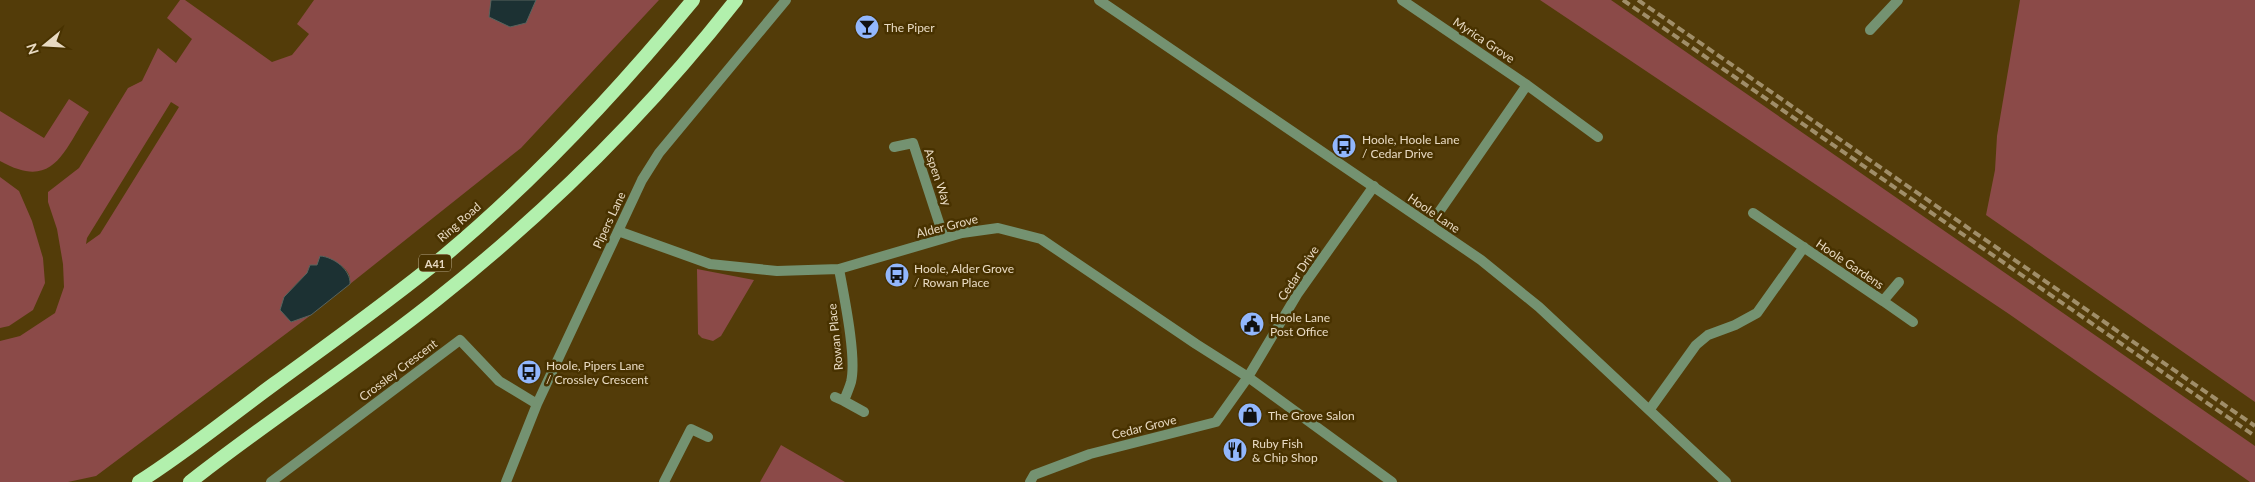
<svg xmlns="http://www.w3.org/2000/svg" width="2255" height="482" viewBox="0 0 2255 482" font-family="Lato,sans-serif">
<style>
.green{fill:#8b4a48;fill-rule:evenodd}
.water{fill:#1c3133;stroke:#59645e}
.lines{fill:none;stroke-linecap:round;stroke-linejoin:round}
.minor{stroke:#749271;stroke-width:10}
.tertiary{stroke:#749271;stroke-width:10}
.trunk{stroke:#b2f0ad;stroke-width:14}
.rail{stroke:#a08e69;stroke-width:4;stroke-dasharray:8 4;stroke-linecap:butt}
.labels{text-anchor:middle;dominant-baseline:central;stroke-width:5;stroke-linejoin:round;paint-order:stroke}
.shield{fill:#483200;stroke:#b8a888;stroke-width:1}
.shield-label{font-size:11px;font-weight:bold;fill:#e8dac2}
.poi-label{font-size:12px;fill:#e8dac2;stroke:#483200;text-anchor:start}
.street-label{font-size:12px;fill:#e8dac2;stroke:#483200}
</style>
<rect width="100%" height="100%" fill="#533c09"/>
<path class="green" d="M180,0H185L272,62L292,55L309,34L297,24L314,0H659L521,148L350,284C352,268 338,265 327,257L317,265H310L307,273L284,297L291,322L311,315L96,476L68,482H0V341L20,336L55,313L64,287L63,264L57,229L48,202V192L79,168L128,88L142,81L158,48L176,63L192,39L167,18ZM171,102L179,107L100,234L86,244L87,238Z
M1540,0H1611L2255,446V482H2250L2009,314Z
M2020,0H2255V402L1986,215L1995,170L1997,136Z
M69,99L89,112C63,152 54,191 0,161V111L44,138Z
M0,177L19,191L32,221L43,258L45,283L33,310L9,326L0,328Z
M697,269L754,280L721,336L713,341L702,338L698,334Z
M781,445L845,482H760Z"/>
<path class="water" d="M491,0H536L526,23L510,27L489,17Z
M320,256C334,257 351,270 350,284L311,315L291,322L280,310L284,297L307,273L310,265H317Z"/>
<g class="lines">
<path class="minor" d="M1402,0L1527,85
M1870,30L1898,0
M894,147L913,143L944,238
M1753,213L1883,301
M1430,225L1527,85L1598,137
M618,231L710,264L777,271L839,269L962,233L998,228L1041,239L1196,344L1248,377L1392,482
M1899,282L1883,301L1913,322
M835,397L844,401C846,395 849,389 851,382C857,358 844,296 839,269
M844,401L864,412
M1650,409L1696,345L1708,335L1735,325L1757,313L1804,247
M271,482L460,340L499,381L537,404
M506,482L537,404L642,180L659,153L786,0
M664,482L691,429L708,437
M1030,482L1034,475L1090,454L1216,422L1248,377L1298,293L1374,186"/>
<path class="tertiary" d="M1099,0L1481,260L1539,307L1726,482"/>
<path class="trunk" d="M139,482C185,453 229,417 274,384C330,343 388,302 443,257C535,180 617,92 693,0
M190,482C270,419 356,364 436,300C547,212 649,111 736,0"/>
<path class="rail" d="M1623,0L2255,436
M1638,0L2255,426"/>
</g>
<defs>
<symbol id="bar-disc" viewBox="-11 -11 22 22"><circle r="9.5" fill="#92b7fd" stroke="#483200"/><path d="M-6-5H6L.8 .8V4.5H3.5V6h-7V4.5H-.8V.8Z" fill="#111"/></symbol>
<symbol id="bus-disc" viewBox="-11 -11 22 22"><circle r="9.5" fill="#92b7fd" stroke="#483200"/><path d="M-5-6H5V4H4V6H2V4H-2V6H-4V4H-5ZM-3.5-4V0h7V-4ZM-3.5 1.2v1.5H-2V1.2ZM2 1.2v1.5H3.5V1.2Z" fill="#111"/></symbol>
<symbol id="civic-disc" viewBox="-11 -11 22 22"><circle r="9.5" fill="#92b7fd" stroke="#483200"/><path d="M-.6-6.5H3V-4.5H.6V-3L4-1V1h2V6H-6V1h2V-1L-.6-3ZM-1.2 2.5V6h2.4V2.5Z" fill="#111"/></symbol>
<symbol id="shop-disc" viewBox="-11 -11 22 22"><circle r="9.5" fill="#92b7fd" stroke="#483200"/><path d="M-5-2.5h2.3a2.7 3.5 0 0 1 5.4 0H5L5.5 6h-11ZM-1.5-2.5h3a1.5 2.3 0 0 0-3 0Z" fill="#111"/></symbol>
<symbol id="restaurant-disc" viewBox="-11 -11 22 22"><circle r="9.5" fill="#92b7fd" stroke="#483200"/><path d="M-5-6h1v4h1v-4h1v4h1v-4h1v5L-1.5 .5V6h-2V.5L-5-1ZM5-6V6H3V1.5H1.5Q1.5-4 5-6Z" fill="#111"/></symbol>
</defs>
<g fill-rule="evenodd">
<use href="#bar-disc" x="853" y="13" width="28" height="28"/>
<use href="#bus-disc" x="1330" y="132" width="28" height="28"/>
<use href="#bus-disc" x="883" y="261" width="28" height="28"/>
<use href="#civic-disc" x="1238" y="310" width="28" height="28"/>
<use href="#bus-disc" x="515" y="358" width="28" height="28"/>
<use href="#shop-disc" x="1236" y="401" width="28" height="28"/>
<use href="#restaurant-disc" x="1221" y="436" width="28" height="28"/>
</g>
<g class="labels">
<rect class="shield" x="419" y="254.5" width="32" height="17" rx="4"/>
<g class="shield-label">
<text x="435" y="263">A41</text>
</g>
<g class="poi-label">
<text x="884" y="27">The Piper</text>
<text x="1362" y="139">Hoole, Hoole Lane<tspan x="1362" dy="14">/ Cedar Drive</tspan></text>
<text x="914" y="268">Hoole, Alder Grove<tspan x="914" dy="14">/ Rowan Place</tspan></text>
<text x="1270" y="317">Hoole Lane<tspan x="1270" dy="14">Post Office</tspan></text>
<text x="546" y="365">Hoole, Pipers Lane<tspan x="546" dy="14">/ Crossley Crescent</tspan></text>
<text x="1268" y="415">The Grove Salon</text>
<text x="1252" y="443">Ruby Fish<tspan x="1252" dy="14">&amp; Chip Shop</tspan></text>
</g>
<g class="street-label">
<text transform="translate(1484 40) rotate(34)">Myrica Grove</text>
<text transform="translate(938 177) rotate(71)">Aspen Way</text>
<text transform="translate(1434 213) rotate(34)">Hoole Lane</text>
<text transform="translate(609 220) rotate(-65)">Pipers Lane</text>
<text transform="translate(459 222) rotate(-41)">Ring Road</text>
<text transform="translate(947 226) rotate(-14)">Alder Grove</text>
<text transform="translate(1850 264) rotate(34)">Hoole Gardens</text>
<text transform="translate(1298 273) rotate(-56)">Cedar Drive</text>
<text transform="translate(835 337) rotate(-96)">Rowan Place</text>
<text transform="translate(398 370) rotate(-37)">Crossley Crescent</text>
<text transform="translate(1144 427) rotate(-14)">Cedar Grove</text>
</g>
</g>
<g transform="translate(45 45) rotate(252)" stroke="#483200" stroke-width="4" paint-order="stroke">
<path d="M0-4L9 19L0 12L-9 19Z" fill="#e8dac2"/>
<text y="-8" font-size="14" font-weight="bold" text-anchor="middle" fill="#e8dac2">N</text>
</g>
</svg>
